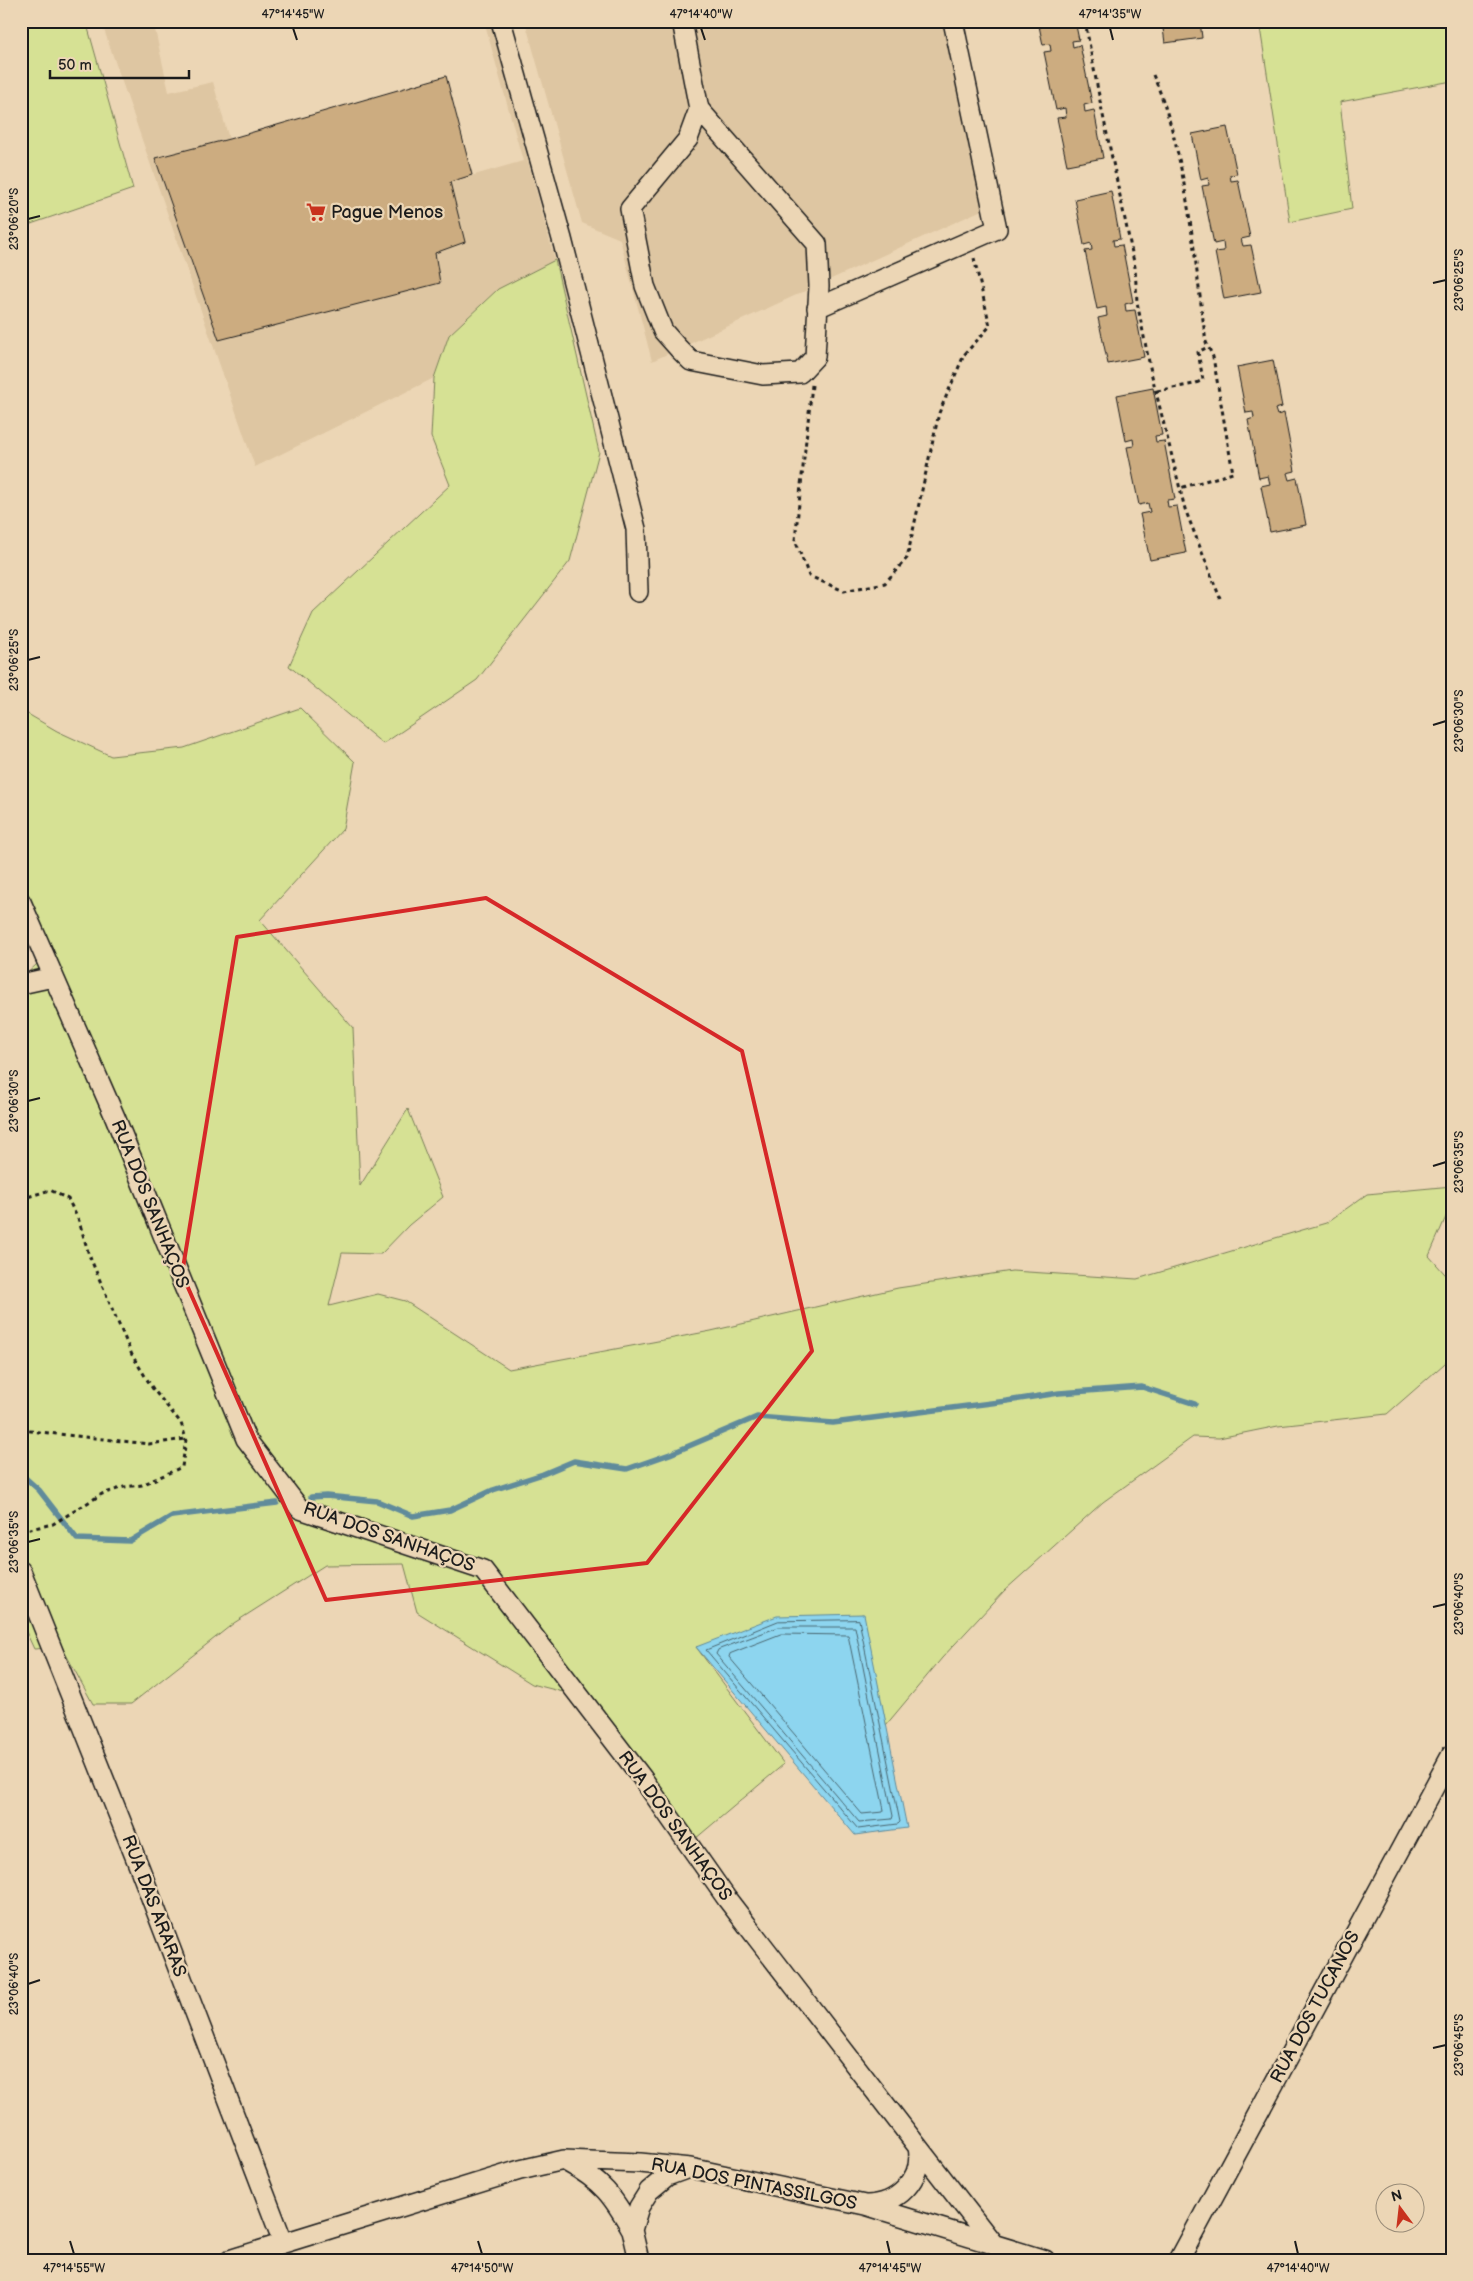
<svg xmlns="http://www.w3.org/2000/svg" width="1473" height="2281" viewBox="0 0 1473 2281" font-family="'Balsamiq Sans',sans-serif">
<style>
.built{fill:#dec6a2}
.green{fill:#d6e194;stroke:#797e58}
.water{fill:#8dd5ef;stroke:#608b9b}
.lines{fill:none;stroke-linecap:round;stroke-linejoin:round}
.shore{stroke:#496670;stroke-width:1}
.stream{stroke:#608b9b;stroke-width:5.5}
.building{fill:#ccac80;stroke:#1c1c1c}
.minor-casing{stroke:#1c1c1c;stroke-width:22}
.path{stroke:#1c1c1c;stroke-width:3;stroke-dasharray:4 4;stroke-linecap:butt}
.minor{stroke:#ecd6b5;stroke-width:19}
.marked{fill:none;stroke:#d62828;stroke-width:4;stroke-linejoin:round}
.ticks{fill:none;stroke:#1c1c1c;stroke-width:2}
.labels{text-anchor:middle;dominant-baseline:central;stroke-width:4.5;stroke-linejoin:round;paint-order:stroke}
.poi-label{font-size:18px;fill:#1c1c1c;stroke:#ecd6b5;text-anchor:start}
.street-label{font-size:18px;fill:#1c1c1c;stroke:#ecd6b5}
.neatline{fill:none;stroke:#1c1c1c;stroke-width:2}
.ticks-label{font-size:12px;text-anchor:middle;fill:#1c1c1c}
</style>
<rect width="100%" height="100%" fill="#ecd6b5"/>
<filter id="ink" filterUnits="userSpaceOnUse"><feTurbulence type="fractalNoise" baseFrequency=".02" numOctaves="2"/><feDisplacementMap in="SourceGraphic" scale="10" xChannelSelector="R" yChannelSelector="G"/><feConvolveMatrix kernelMatrix="1 2 1 2 8 2 1 2 1" color-interpolation-filters="sRGB"/></filter>
<g filter="url(#ink)">
<path class="built" d="M101,21H153L169,92L213,82L229,139L155,158L219,340L440,283L435,253L465,242L450,182L523,161L484,21H490L555,260L498,289L449,335L434,378L255,467Z
M525,21H942L984,209L652,361L620,239L582,223Z"/>
<path class="green" d="M21,21H86L133,189L25,226L21,230Z
M1259,21H1452V81L1340,102L1352,209L1290,222Z
M555,260L599,452L570,561L477,680L383,744L289,666L313,613L450,485L431,437L434,378L449,335L498,289Z
M300,708L355,762L343,829L260,920L353,1028L360,1186L408,1109L443,1197L409,1225L381,1254L342,1253L329,1306L378,1294L405,1301L509,1369L711,1331L898,1288L1012,1271L1137,1279L1326,1223L1367,1194L1452,1186V1203L1429,1256L1452,1282V1357L1387,1414L1278,1426L1219,1438L1193,1437L1103,1502L1004,1591L942,1658L886,1725L863,1614L696,1647L784,1764L695,1839L590,1699L532,1684L417,1612L404,1564L325,1565L234,1623L131,1704H93L62,1647L34,1649L21,1621V979L37,964L31,912L21,886V713H26L57,731L111,756L184,748Z"/>
<path class="water" d="M864,1614L907,1828L855,1835L696,1647L777,1616Z"/>
<g class="lines">
<path class="shore" d="M859,1620L900,1822L898,1824L858,1829L706,1650L778,1621Z
M779,1627H855L893,1816L892,1819L859,1822L716,1654L718,1650Z
M781,1634L848,1635L884,1810L883,1812L862,1814L729,1657L730,1654Z"/>
<path class="stream" d="M21,1474L39,1490L77,1539L130,1541L172,1516L277,1503
M311,1497L326,1496L377,1501L413,1516L450,1510L493,1490L543,1474L574,1461L627,1469L670,1454L757,1417L833,1423L1007,1401L1059,1393L1142,1387L1195,1404"/>
</g>
<path class="building" d="M1038,21H1075L1079,40L1072,41L1073,47L1080,45L1092,103L1084,105L1085,112L1094,110L1103,158L1067,165L1057,118L1066,117L1065,108L1056,110L1044,52L1051,51L1050,44L1043,45Z
M1162,21H1200L1202,38L1165,43Z
M446,76L472,175L450,182L465,242L435,253L440,283L219,340L155,158L229,139Z
M1227,127L1237,174L1230,175L1231,181L1238,180L1250,237L1241,239L1243,246L1251,245L1261,292L1224,299L1215,252L1224,251L1223,242L1214,244L1202,186L1209,185L1208,178L1201,180L1192,134Z
M1111,191L1120,239L1113,240L1114,246L1122,245L1133,302L1125,304L1126,311L1135,310L1144,357L1108,364L1098,318L1107,316L1106,307L1097,309L1085,251L1092,250L1091,243L1084,245L1075,199Z
M1273,360L1282,407L1275,409L1277,415L1284,413L1295,471L1287,473L1289,480L1297,478L1306,525L1270,532L1261,486L1270,484L1268,476L1259,478L1248,420L1254,418L1253,412L1246,413L1237,367Z
M1153,388L1162,435L1155,436L1156,442L1164,441L1175,499L1167,500L1168,507L1177,506L1186,553L1150,560L1140,514L1150,512L1148,503L1139,505L1127,447L1134,446L1133,439L1126,441L1117,395Z"/>
<g class="lines">
<defs>
<path id="minor" d="M501,21L562,239L636,529L638,592
M682,21L699,109L688,139L630,209L645,286L663,331L679,349L691,361L763,375L800,373L815,357L819,286L817,244L699,109
M817,308L997,229L953,21
M21,902L115,1117L246,1439L300,1509L483,1570L643,1779L727,1899L918,2147C924,2179 897,2206 865,2205
M21,984L53,977
M21,1571L140,1869L283,2242
M918,2147L995,2246
M567,2162C602,2181 613,2196 632,2230
M229,2260L520,2170L564,2160L640,2163L690,2168L865,2205L1045,2260
M639,2260L632,2230L639,2207L649,2191L667,2176L686,2169
M1179,2260L1452,1754"/>
</defs>
<use href="#minor" class="minor-casing"/>
<path class="path" d="M1085,21L1100,101L1135,267L1137,302L1151,372L1185,509L1220,598
M1153,75C1187,152 1194,258 1206,342L1213,357L1233,473L1180,488
M812,385L795,540L809,576L844,591L885,583L907,558L939,413L964,355L990,326L974,258
M1157,391L1194,384L1203,380L1198,352L1208,347
M21,1199L50,1190L68,1199L79,1221L89,1255L132,1355L153,1389L181,1423L186,1439L182,1467L142,1485L124,1487L102,1494L53,1524L21,1531
M21,1430L149,1444L186,1439"/>
<use href="#minor" class="minor"/>
</g>
</g>
<path class="marked" d="M486,898L742,1051L812,1351L647,1563L326,1600L182,1274L237,937Z"/>
<path class="ticks" d="M293,28L297,40M701,28L705,40M1110,28L1113,40M28,219L40,216M1433,283L1446,280M28,660L40,657M1433,725L1446,721M28,1101L40,1098M1433,1166L1446,1162M28,1542L40,1539M1433,1607L1446,1604M28,1984L40,1980M1433,2048L1446,2045M70,2241L74,2254M478,2241L482,2254M887,2241L890,2254M1295,2241L1298,2254"/>
<defs>
<symbol id="supermarket-bare" viewBox="-9 -9 18 18"><path d="M-6-5.5h2.5l.6 2H6L4.5 2H-2.5L-4.4-4H-6ZM-1.5 3.2a1.3 1.3 0 1 0 .1 0ZM3 3.2a1.3 1.3 0 1 0 .1 0Z" fill="#c8321e" stroke="#ecd6b5" stroke-width="2.5" paint-order="stroke"/></symbol>
</defs>
<g fill-rule="evenodd">
<use href="#supermarket-bare" x="302" y="198" width="28" height="28"/>
</g>
<g class="labels">
<g class="poi-label">
<text x="331" y="212">Pague Menos</text>
</g>
<g class="street-label">
<text transform="translate(150 1204) rotate(68)">RUA DOS SANHAÇOS</text>
<text transform="translate(389 1537) rotate(19)">RUA DOS SANHAÇOS</text>
<text transform="translate(675 1826) rotate(54)">RUA DOS SANHAÇOS</text>
<text transform="translate(154 1906) rotate(69)">RUA DAS ARARAS</text>
<text transform="translate(1315 2007) rotate(-62)">RUA DOS TUCANOS</text>
<text transform="translate(754 2184) rotate(11)">RUA DOS PINTASSILGOS</text>
</g>
</g>
<rect width="1473" height="2281" fill="none" stroke="#ecd6b5" stroke-width="55"/>
<g transform="translate(1400 2208) rotate(345)"><circle r="24" fill="#ecd6b5" stroke="#998c78"/>
<path d="M0-4L9 19L0 12L-9 19Z" fill="#c8321e"/>
<text y="-8" font-size="14" font-weight="bold" text-anchor="middle" fill="#1c1c1c">N</text>
</g>
<path d="M50 70v8h139v-8" fill="none" stroke="#1c1c1c" stroke-width="2.5"/>
<text x="58" y="70" font-size="15" fill="#1c1c1c" stroke="#ecd6b5" stroke-width="4" paint-order="stroke">50 m</text>
<rect x="28" y="28" width="1418" height="2226" class="neatline"/>
<g class="ticks-label">
<text x="293" y="18">47°14'45"W</text>
<text x="701" y="18">47°14'40"W</text>
<text x="1110" y="18">47°14'35"W</text>
<text transform="translate(14 219) rotate(-90)" y="4">23°06'20"S</text>
<text transform="translate(1459 280) rotate(-90)" y="4">23°06'25"S</text>
<text transform="translate(14 660) rotate(-90)" y="4">23°06'25"S</text>
<text transform="translate(1459 721) rotate(-90)" y="4">23°06'30"S</text>
<text transform="translate(14 1101) rotate(-90)" y="4">23°06'30"S</text>
<text transform="translate(1459 1162) rotate(-90)" y="4">23°06'35"S</text>
<text transform="translate(14 1542) rotate(-90)" y="4">23°06'35"S</text>
<text transform="translate(1459 1604) rotate(-90)" y="4">23°06'40"S</text>
<text transform="translate(14 1984) rotate(-90)" y="4">23°06'40"S</text>
<text transform="translate(1459 2045) rotate(-90)" y="4">23°06'45"S</text>
<text x="74" y="2272">47°14'55"W</text>
<text x="482" y="2272">47°14'50"W</text>
<text x="890" y="2272">47°14'45"W</text>
<text x="1298" y="2272">47°14'40"W</text>
</g>
</svg>
